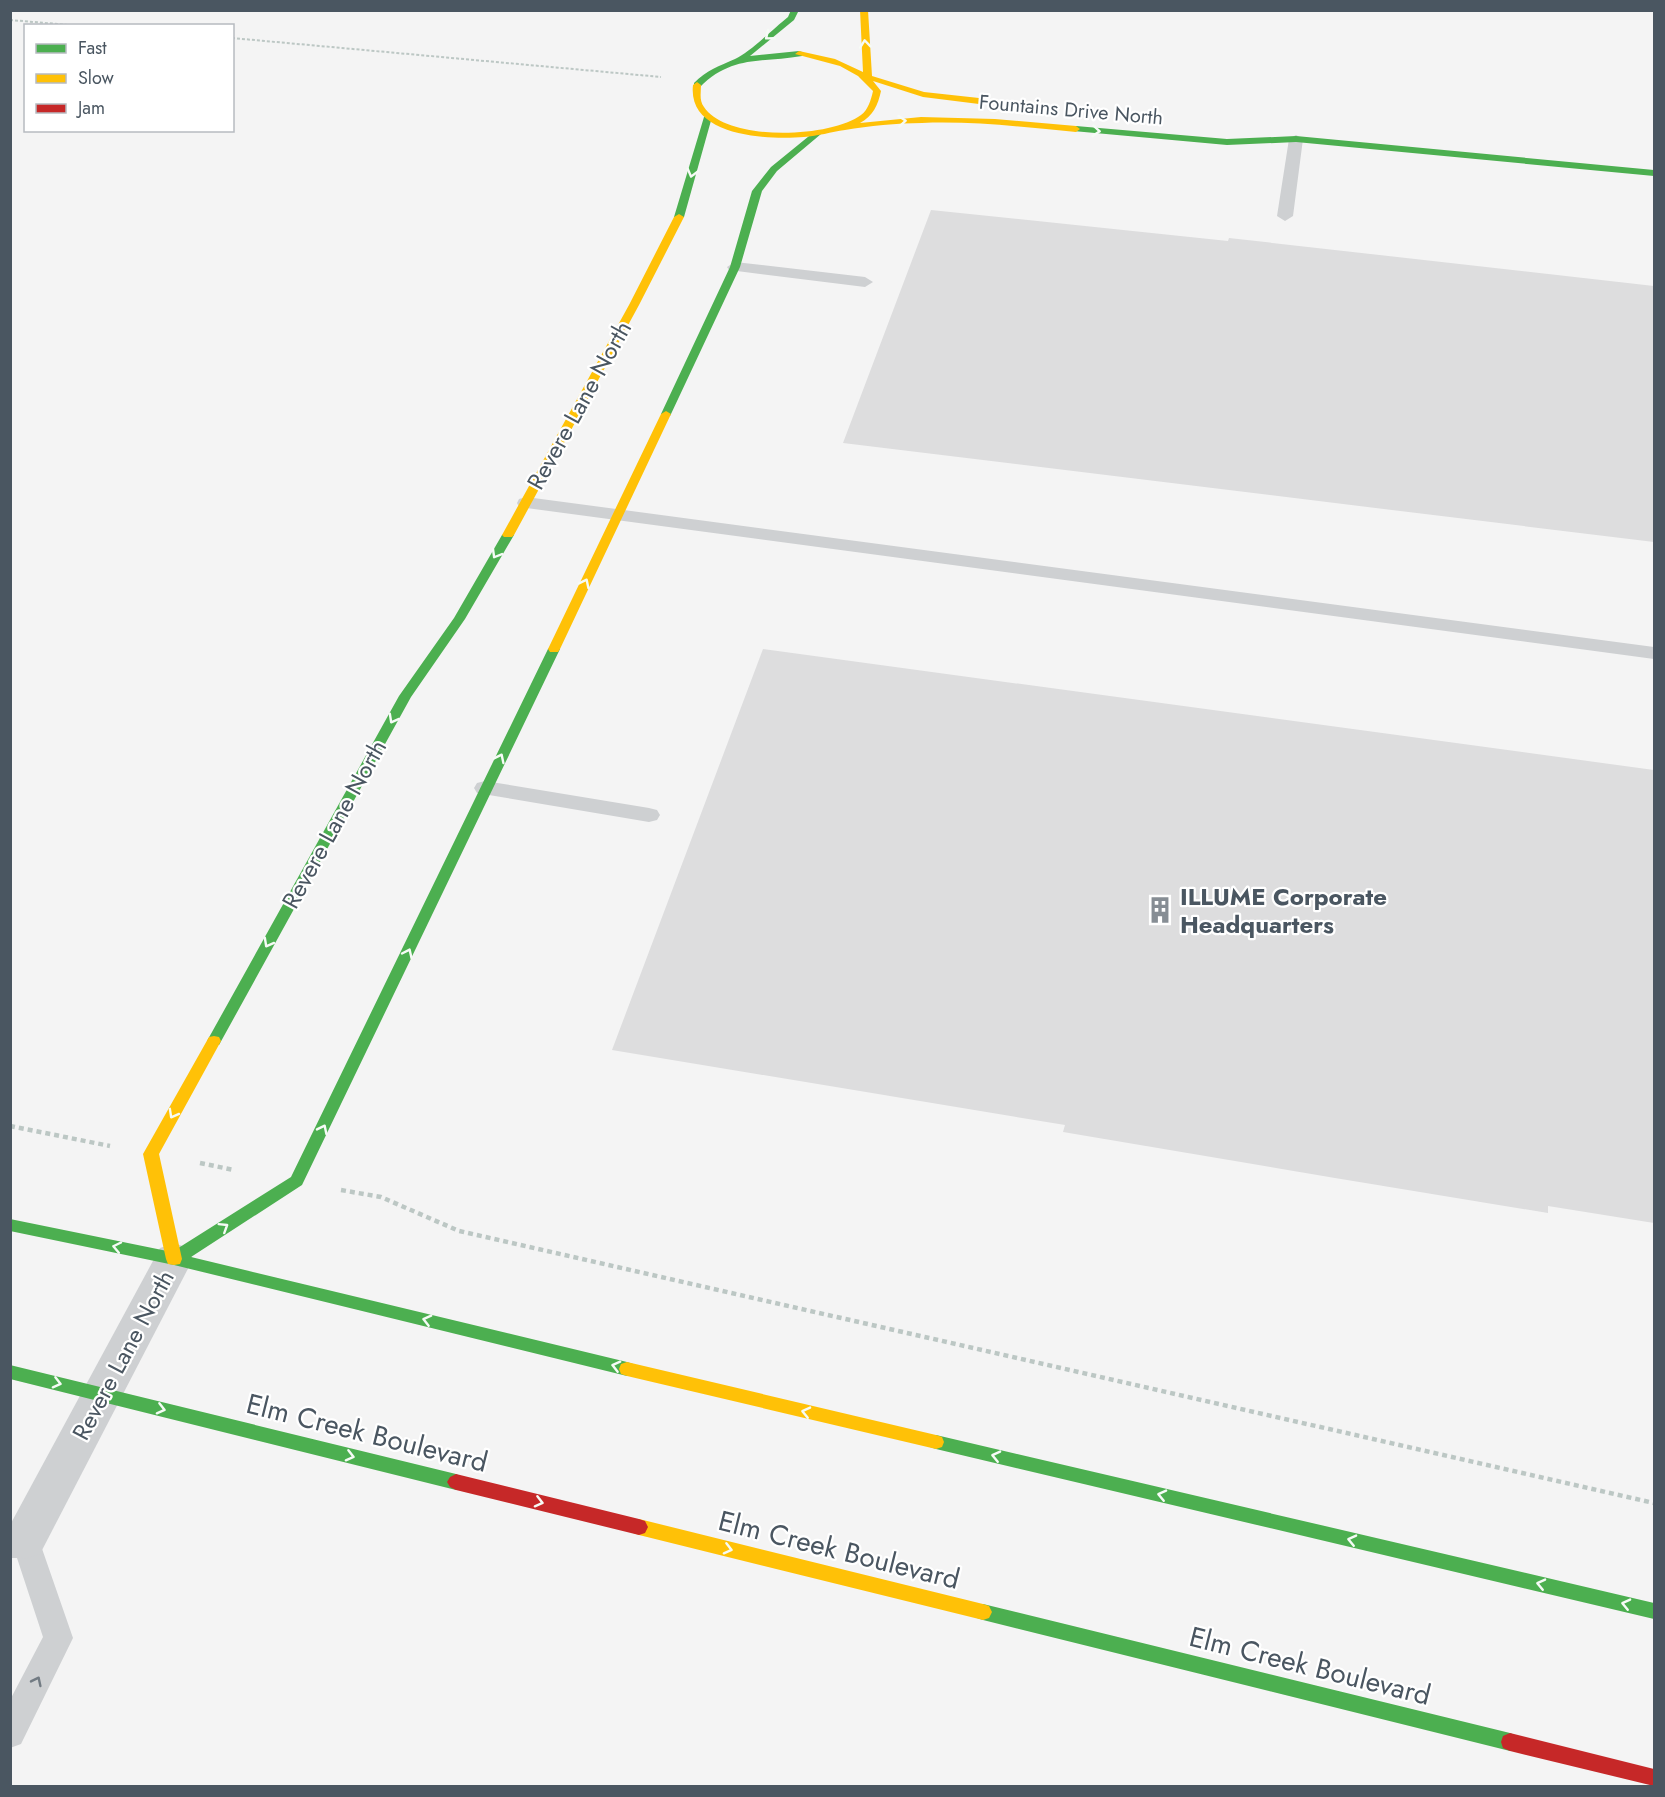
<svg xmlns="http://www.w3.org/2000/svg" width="1665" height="1797" viewBox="0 0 1665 1797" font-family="Jost,sans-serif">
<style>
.building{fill:#ddddde}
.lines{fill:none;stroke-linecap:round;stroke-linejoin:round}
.path-far1{stroke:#bcc7c4;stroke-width:2;stroke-dasharray:3 2;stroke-linecap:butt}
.path{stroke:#bcc7c4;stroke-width:4.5;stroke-dasharray:5 4;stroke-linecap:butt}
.lane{fill:#ced0d2;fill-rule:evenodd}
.street{fill:#ced0d2;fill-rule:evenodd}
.fast{fill:#4caf50;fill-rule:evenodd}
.slow{fill:#ffc107;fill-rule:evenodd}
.jam{fill:#c62828;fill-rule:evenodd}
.oneway{stroke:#f6fbf6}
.oneway2{stroke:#727b83}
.labels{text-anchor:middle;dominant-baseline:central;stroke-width:4.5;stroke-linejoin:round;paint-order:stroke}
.far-street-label{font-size:20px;fill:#4a5661;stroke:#fff}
.street-label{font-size:24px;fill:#4a5661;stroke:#fff}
.poi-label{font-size:24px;font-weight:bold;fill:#4a5661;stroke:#fff;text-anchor:start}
.near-street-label{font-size:28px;fill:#4a5661;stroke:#fff}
</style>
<rect width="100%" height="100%" fill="#f4f4f4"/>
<path class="building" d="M931,210L1228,241L1229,238L1654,286V542L843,443Z
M763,649L1654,770V1223L1548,1206V1213L1335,1178L1063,1132L1065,1125L612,1050Z"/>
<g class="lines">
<path class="path-far1" d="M10,20L81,26
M232,38L661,77"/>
<path class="path" d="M10,1126L110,1146
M200,1163L234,1170
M341,1190L381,1197L459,1231L1654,1503"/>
<path class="lane" d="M1296,135L1303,139L1293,216L1285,221L1277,216L1289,139Z
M735,262L865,277L873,282L865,287L729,270L727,267Z
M526,497L1654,647V659L519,507L517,503L519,499Z
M485,781L649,808L657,810L660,815L657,820L649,822L477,793L474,788L477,783Z
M25,1527L35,1531L39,1540L73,1638L21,1744L10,1748V1700L43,1637L17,1558H10V1533Z"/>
<path class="street" d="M174,1243L188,1248L193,1259L40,1554L25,1559L10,1554V1525L160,1248Z"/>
<path class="fast" d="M791,10H799L794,20L750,56L799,51L802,52V56C762,63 732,55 700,87H694V83C707,70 719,66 735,59C749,53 774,28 788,17Z
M708,114L712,117L684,217L676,219L674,217L704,117Z
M1076,126L1227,139L1296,136L1654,170V176L1296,142L1227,145L1073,131V127Z
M814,132L821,134L777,171L762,191L740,267L671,414L670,416H662L661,414L730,267L752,191L771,167Z
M508,532L514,535L465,619L411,697L219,1045H209L207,1041L399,696L454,618L502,535Z
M554,645L560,649L302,1185L191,1257L627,1362L633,1364L635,1369L633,1374L627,1376L174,1265L10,1231V1219L172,1252L291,1177L548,649Z
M10,1365L456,1474L462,1477L465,1482L462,1487L456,1490L10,1379Z
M936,1435L1654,1603V1619L936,1449L930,1447L928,1442L930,1437Z
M983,1604L1510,1733L1517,1736L1519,1742L1517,1748L1510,1751L983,1620L977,1618L974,1612L977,1606Z"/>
<path class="slow" d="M860,10H868L872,76L924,92L979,98L983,101L979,104L923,97L873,81L881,91C878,105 873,116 860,123L921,117L995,119L1076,126L1080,129L1076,132C1025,127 973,121 922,123C897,123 869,126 845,130C831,132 818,136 804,137C768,140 687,137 693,85L697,82L701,85C701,92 699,101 704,107C727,142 830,138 861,115C868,110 871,100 873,91L858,76L840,66L795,54L799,51L835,59L863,72Z
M679,214L684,217L639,305L514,535L512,537H504L502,535L629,305L674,217Z
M666,411L671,414L560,649L558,652H550L548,649L661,414Z
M214,1036L219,1037L221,1041L159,1154L182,1259L180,1264L174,1265L168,1264L166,1259L143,1154L209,1037Z
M627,1362L936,1435L942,1437L944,1442L942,1447L936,1449L627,1376L621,1374L619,1369L621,1364Z
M639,1519L983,1604L989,1606L992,1612L989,1618L983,1620L639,1535L633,1533L630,1527L633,1521Z"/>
<path class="jam" d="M456,1474L639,1519L645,1521L648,1527L645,1533L639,1535L456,1490L450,1487L447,1482L450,1477Z
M1510,1733L1654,1769V1786L1510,1751L1503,1748L1501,1742L1503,1736Z"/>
</g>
<defs><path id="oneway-chevron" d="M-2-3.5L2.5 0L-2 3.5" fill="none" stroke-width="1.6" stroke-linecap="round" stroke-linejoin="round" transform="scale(1.5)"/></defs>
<g class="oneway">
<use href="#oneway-chevron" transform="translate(769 36) rotate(141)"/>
<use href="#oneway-chevron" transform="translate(865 44) rotate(-96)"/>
<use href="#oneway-chevron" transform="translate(902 121) rotate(-5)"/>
<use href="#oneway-chevron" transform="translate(1096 131) rotate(5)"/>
<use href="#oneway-chevron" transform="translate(692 173) rotate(105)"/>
<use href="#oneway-chevron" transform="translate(496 554) rotate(120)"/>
<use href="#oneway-chevron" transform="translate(585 583) rotate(-64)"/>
<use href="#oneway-chevron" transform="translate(393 719) rotate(119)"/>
<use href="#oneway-chevron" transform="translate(500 758) rotate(-64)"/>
<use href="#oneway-chevron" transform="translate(268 943) rotate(119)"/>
<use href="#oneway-chevron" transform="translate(408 953) rotate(-65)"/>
<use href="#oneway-chevron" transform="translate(173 1114) rotate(119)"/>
<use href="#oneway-chevron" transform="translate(323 1129) rotate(-64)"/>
<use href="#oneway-chevron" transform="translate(224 1227) rotate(-32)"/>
<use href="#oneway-chevron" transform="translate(117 1247) rotate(-168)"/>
<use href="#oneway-chevron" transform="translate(427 1320) rotate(-166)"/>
<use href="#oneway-chevron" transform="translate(616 1366) rotate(-166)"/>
<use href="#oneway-chevron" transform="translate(57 1383) rotate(14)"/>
<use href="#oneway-chevron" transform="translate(161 1409) rotate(14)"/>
<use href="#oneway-chevron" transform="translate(806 1412) rotate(-167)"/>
<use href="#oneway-chevron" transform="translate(350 1456) rotate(14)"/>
<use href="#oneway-chevron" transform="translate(996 1456) rotate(-167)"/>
<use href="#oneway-chevron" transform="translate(1162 1495) rotate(-167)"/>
<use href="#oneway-chevron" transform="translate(539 1502) rotate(14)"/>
<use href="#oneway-chevron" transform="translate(1352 1540) rotate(-167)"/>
<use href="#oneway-chevron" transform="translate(728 1549) rotate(14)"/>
<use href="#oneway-chevron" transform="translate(1541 1584) rotate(-167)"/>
<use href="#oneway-chevron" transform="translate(1626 1604) rotate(-167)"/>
</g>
<use class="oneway2" href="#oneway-chevron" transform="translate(37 1681) rotate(-64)"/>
<defs>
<symbol id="building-bare" viewBox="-9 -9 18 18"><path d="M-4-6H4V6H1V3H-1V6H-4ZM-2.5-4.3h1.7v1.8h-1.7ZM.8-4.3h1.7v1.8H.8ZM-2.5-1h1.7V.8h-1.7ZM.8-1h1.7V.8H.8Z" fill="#868d94" stroke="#fff" stroke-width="2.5" paint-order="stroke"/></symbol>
</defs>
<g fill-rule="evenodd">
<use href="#building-bare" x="1141" y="891" width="38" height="38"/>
</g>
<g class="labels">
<g class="far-street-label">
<text transform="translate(1071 110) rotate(5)">Fountains Drive North</text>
</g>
<g class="street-label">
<text transform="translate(579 405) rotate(-61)">Revere Lane North</text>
<text transform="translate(334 824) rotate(-61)">Revere Lane North</text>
<text transform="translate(123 1355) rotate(-62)">Revere Lane North</text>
</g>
<g class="poi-label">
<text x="1180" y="896">ILLUME Corporate<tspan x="1180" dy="28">Headquarters</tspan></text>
</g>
<g class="near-street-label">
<text transform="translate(367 1433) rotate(14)">Elm Creek Boulevard</text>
<text transform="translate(839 1550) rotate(14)">Elm Creek Boulevard</text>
<text transform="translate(1310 1666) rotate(14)">Elm Creek Boulevard</text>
</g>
</g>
<rect width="1665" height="1797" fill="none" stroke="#4a5661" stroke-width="24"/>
<rect x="24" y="24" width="210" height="108" fill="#ffffff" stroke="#b7bbc0" stroke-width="1.5"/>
<rect x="36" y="44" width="30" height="9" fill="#4caf50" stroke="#b7bbc0" stroke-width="1.5"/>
<text x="78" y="54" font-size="18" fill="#4a5661">Fast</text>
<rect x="36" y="74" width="30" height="9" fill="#ffc107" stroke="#b7bbc0" stroke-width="1.5"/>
<text x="78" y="84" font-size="18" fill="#4a5661">Slow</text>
<rect x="36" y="104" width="30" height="9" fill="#c62828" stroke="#b7bbc0" stroke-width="1.5"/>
<text x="78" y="114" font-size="18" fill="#4a5661">Jam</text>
</svg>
